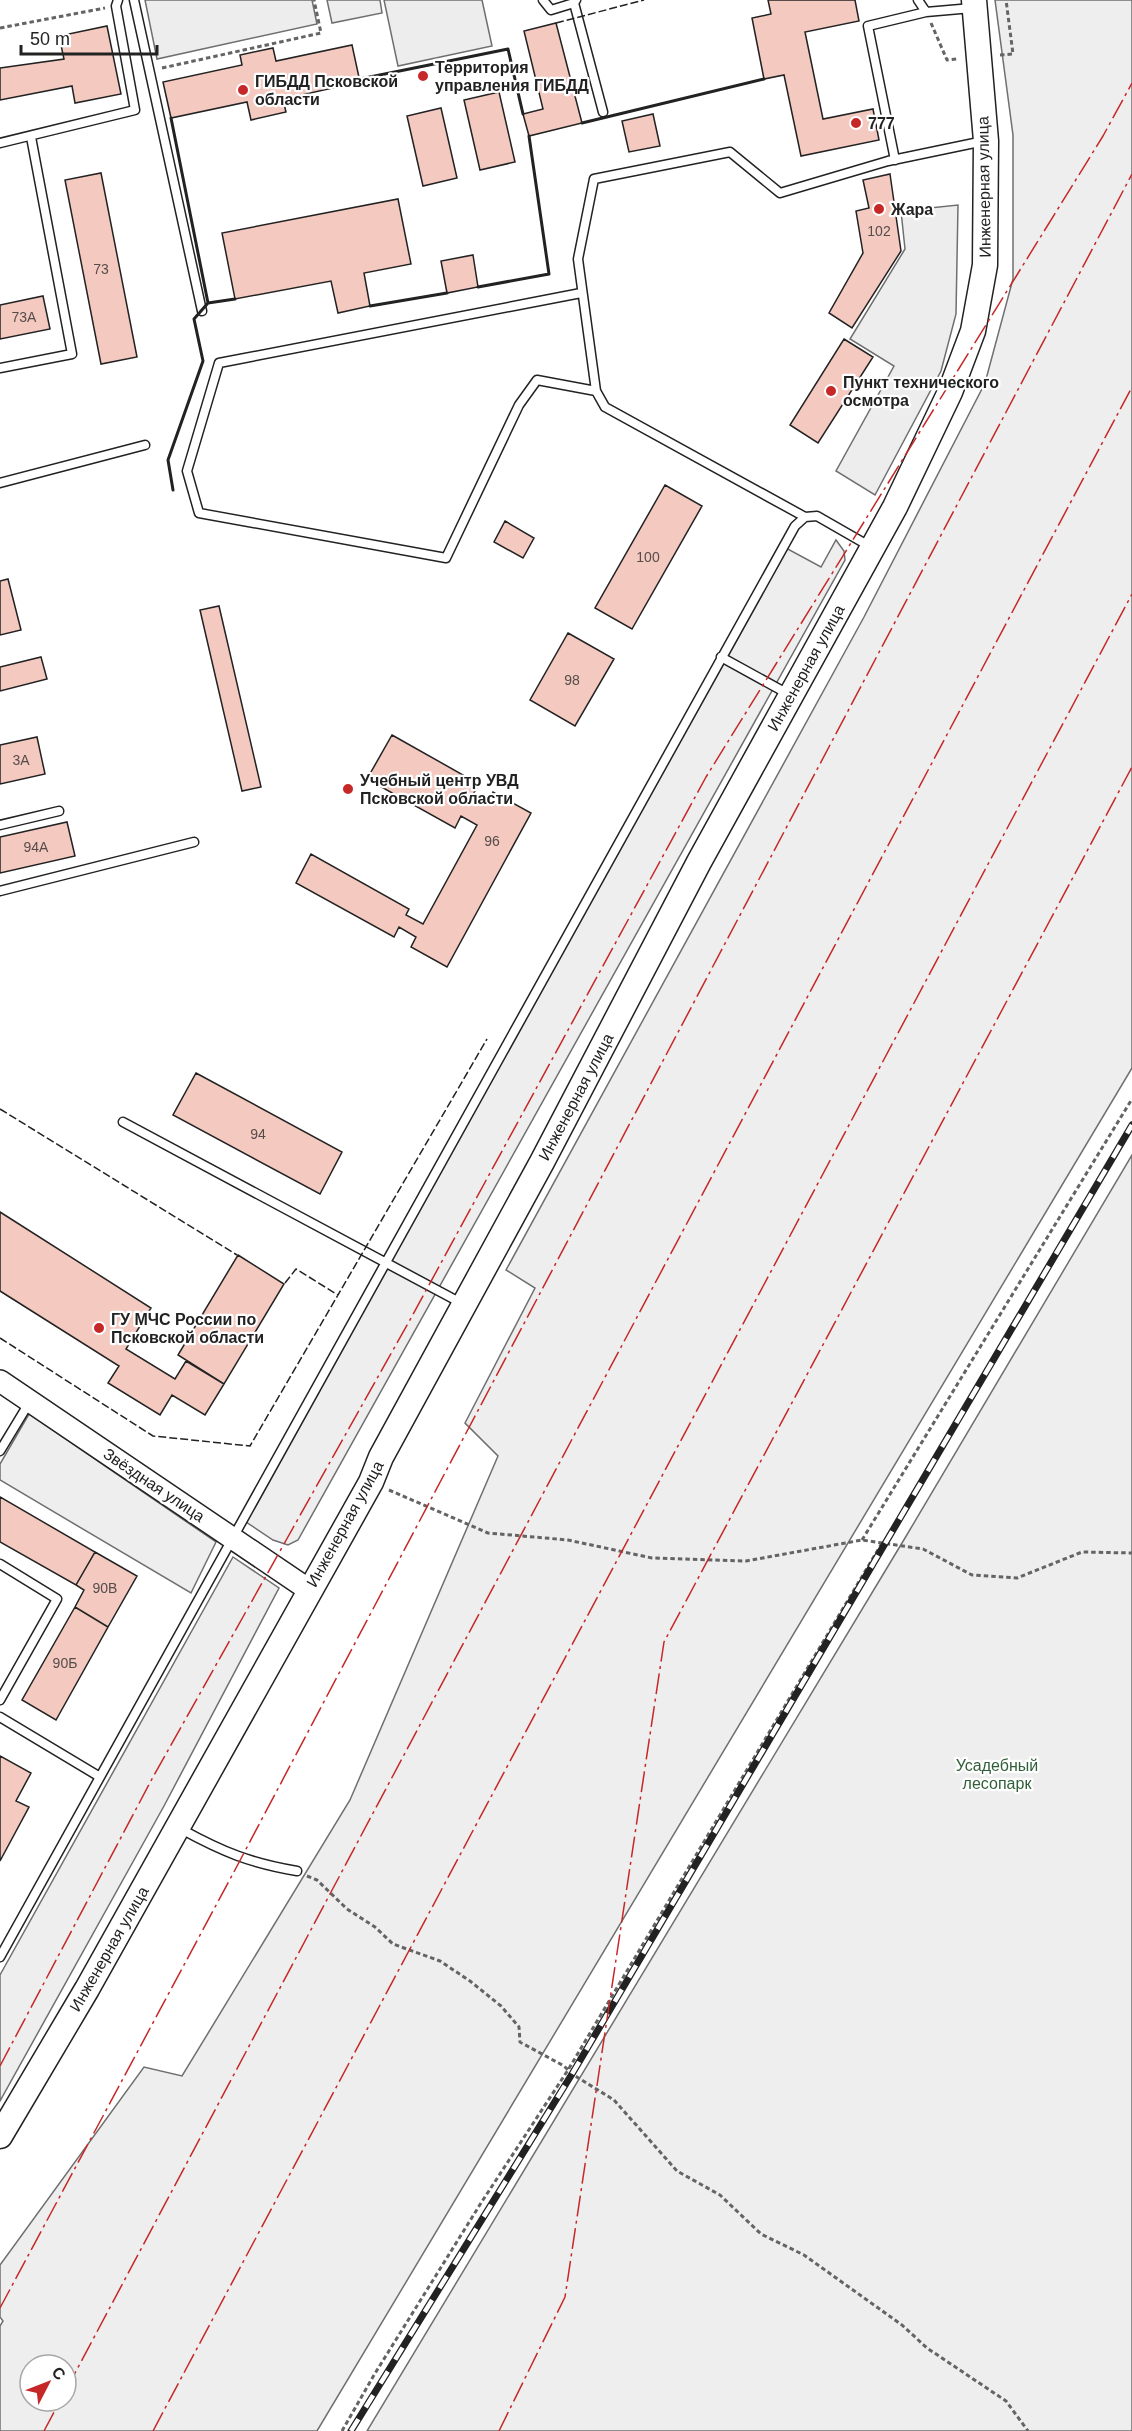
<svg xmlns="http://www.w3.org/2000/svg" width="1132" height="2431" viewBox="0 0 1132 2431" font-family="Helvetica,sans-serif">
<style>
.green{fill:#eee;stroke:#6f6f6f;stroke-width:1.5;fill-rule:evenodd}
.parking{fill:#ededed;stroke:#6f6f6f;stroke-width:1.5}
.building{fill:#f3c9c0;stroke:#222;stroke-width:1.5}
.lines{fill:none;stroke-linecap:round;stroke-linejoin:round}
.service-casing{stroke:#222;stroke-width:11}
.tertiary-casing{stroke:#222;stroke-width:24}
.secondary-casing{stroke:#222;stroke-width:27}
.path{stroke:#646464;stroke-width:3;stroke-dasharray:4.5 3;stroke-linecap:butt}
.service{stroke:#fff;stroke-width:8}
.tertiary{stroke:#fff;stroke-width:21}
.secondary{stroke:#fff;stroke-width:24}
.rail-casing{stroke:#222;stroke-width:7}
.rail{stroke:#fff;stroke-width:4.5;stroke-dasharray:14;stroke-linecap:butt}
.fence{stroke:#222;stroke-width:1.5;stroke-dasharray:8 3;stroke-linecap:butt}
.wall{stroke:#222;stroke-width:3}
.power{stroke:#c62828;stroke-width:1.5;stroke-dasharray:21 4.5 3 4.5;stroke-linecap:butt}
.poi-dot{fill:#c62828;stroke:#fff;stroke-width:2}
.labels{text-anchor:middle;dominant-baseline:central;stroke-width:4.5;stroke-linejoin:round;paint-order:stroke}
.number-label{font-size:14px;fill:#564c4a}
.poi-label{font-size:16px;font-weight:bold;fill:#222;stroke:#fff;text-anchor:start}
.street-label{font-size:16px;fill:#222;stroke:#fff}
.park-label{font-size:16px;fill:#2f5e38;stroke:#fff}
</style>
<rect width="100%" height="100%" fill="#fff"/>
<path class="green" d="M327,0H380L382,13L332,23Z
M995,0H1132V1068L317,2431H0V2326L3,2321L0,2317V2265L144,2067L182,2076L350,1800L498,1456L465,1423L535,1288L506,1270L864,617L985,383L1013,279V135ZM30,2365H66V2401H30Z
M836,540L844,551L845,560L298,1540L288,1545L273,1540L243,1520L786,548L821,567Z
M1132,1155V2431H367L905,1538Z
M29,1414L216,1542L191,1593L0,1480V1464Z
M233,1557L279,1588L164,1806L0,2101V1975Z"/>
<path class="parking" d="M145,0H312L317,24L157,59Z
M384,0H482L492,46L398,66Z
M958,205L956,314L941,371L875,495L836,471L894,366L850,339L905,249L901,211Z"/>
<path class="building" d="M768,0H855L859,21L805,32L823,119L873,109L879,140L801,156L784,75L764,79L752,18L771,14Z
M556,23L582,123L529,136L523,114L543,109L524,31Z
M107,26L121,94L75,103L72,86L0,100V68L64,59L59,36Z
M352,45L360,82L283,99L286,112L251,120L247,102L171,118L163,82L242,65L240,55L273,48L276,61Z
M499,92L515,162L480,170L464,100Z
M441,108L457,178L423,186L407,116Z
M653,114L660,146L629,152L622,121Z
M101,173L137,357L101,364L65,180Z
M890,174L901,251L852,328L829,313L863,253L856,211L869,208L863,180Z
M398,199L411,264L364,273L370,306L338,313L331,281L235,299L222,233Z
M473,255L478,287L447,293L441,261Z
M43,296L50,329L0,339V305Z
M844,339L873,357L818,443L790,425Z
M665,485L702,506L632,629L595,608Z
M505,521L534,538L523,558L494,542Z
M8,579L21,630L0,635V581Z
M219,606L261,787L242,791L200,610Z
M568,633L614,659L575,726L530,700Z
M41,657L47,679L0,691V667Z
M392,735L479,784L472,796L487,804L493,792L531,813L447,967L411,947L416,937L399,927L394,937L296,883L311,854L409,909L406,915L423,924L477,825L461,816L455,828L367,779Z
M37,737L45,774L0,784V745Z
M67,822L75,856L0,873V837Z
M196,1073L342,1152L320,1194L173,1115Z
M0,1212L151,1308L126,1349L175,1379L186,1361L224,1384L205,1415L172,1395L160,1415L108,1383L119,1366L0,1291Z
M238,1255L284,1284L224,1384L178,1355Z
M0,1497L95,1552L76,1585L0,1542Z
M95,1552L137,1576L108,1627L75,1607L84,1590L76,1585Z
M75,1607L108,1627L56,1720L22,1700Z
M0,1756L31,1773L16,1801L29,1807L0,1861Z"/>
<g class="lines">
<defs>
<path id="service" d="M134,0L202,311
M543,0L551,10L574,3L576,0
M918,0L926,12
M574,3L603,112
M0,143L135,110L116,6L118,0
M895,160L868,26L926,12L972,8
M581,293L219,363L187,471L199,513L446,558L519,405L537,380L596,391
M0,368L72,354L31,137
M0,483L145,445
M805,517L605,407L596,391L578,259L594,179L730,152L780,193L888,161L984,141
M721,657L790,695
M0,825L59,811
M0,891L194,842
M123,1122L463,1304
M0,1451L29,1403
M0,1564L57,1599L0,1700
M0,1717L100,1777
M181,1829C223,1852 250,1863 297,1871
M0,1957L795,526L805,517L817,516L871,547"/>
<path id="tertiary" d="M0,1381L309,1590"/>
<path id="secondary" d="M0,2136L87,1989L371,1482L381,1457L542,1162L699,862L895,507L950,392L973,331L985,265L986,141L974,0"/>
</defs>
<use href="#service" class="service-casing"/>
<use href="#tertiary" class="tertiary-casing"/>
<use href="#secondary" class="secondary-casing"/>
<path class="path" d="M931,23L947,60L957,59
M0,28L105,8
M1000,55L1013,54L1006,0
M162,68L321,33L314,0
M389,1490L488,1533L568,1540L652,1558L746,1561L862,1540L923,1549L972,1575L1017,1578L1082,1552L1132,1553
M862,1540L1132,1099
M307,1876L317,1880L347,1909L375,1927L393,1944L440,1961L470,1981L501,2006L519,2027L520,2042L564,2066L572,2074L614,2100L677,2171L720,2195L761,2234L804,2255L902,2325L927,2348L1006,2401L1028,2431
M342,2431L374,2375L481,2203L568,2070L882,1543"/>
<use href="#service" class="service"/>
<use href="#tertiary" class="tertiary"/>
<use href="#secondary" class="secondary"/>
<defs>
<path id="rail" d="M351,2431L572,2074L1132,1125"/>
</defs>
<use href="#rail" class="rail-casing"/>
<use href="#rail" class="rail"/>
<path class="fence" d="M556,23L644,0
M0,1109L237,1255
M285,1283L296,1269L338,1295
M0,1338L153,1436L250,1446L487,1039"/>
<path class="wall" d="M360,79L508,49L523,114
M171,118L208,303L235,299
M582,123L764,79
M478,287L549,274L529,136
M370,306L447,293
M173,490L168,460L203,361L194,319L208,303"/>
<path class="power" d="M0,2066L153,1777L411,1318L706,777L1103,136L1132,83
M0,2308L236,1868L1132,174
M66,2390L1132,387
M44,2431L60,2401
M153,2431L1132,594
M499,2431L565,2297L664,1642L1132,767"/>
</g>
<g class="poi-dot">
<circle cx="423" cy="76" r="6"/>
<circle cx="243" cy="90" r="6"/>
<circle cx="856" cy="123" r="6"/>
<circle cx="879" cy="209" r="6"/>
<circle cx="831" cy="391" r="6"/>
<circle cx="348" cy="789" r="6"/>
<circle cx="99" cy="1328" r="6"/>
</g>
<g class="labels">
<g class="number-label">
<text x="879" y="231">102</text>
<text x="101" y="269">73</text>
<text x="24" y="317">73А</text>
<text x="648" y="557">100</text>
<text x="572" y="680">98</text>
<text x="21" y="760">3А</text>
<text x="492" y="841">96</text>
<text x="36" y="847">94А</text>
<text x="258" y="1134">94</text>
<text x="105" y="1588">90В</text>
<text x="65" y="1663">90Б</text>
</g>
<g class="poi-label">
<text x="435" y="67">Территория<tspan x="435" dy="18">управления ГИБДД</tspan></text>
<text x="255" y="81">ГИБДД Псковской<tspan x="255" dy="18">области</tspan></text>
<text x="868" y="123">777</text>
<text x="891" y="209">Жара</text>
<text x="843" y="382">Пункт технического<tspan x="843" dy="18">осмотра</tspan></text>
<text x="360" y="780">Учебный центр УВД<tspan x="360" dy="18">Псковской области</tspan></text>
<text x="111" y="1319">ГУ МЧС России по<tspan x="111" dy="18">Псковской области</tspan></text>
</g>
<g class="street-label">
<text transform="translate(984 187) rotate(-91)">Инженерная улица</text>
<text transform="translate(806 668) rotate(-61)">Инженерная улица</text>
<text transform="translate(576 1097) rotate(-62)">Инженерная улица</text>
<text transform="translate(154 1485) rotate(34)">Звёздная улица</text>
<text transform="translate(345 1524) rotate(-61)">Инженерная улица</text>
<text transform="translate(109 1949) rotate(-60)">Инженерная улица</text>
</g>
<g class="park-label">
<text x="997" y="1765">Усадебный<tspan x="997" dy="18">лесопарк</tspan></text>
</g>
</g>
<g transform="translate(48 2383) rotate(48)"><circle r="28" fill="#ffffff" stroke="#a7a7a7" stroke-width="1.5"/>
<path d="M0-4.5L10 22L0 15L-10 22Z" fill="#c62828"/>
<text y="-9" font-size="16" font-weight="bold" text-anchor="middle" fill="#222222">С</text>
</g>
<path d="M21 45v9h136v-9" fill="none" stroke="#222222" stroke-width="3"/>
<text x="30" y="45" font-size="18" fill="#222222" stroke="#ffffff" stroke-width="4.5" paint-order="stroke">50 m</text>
</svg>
